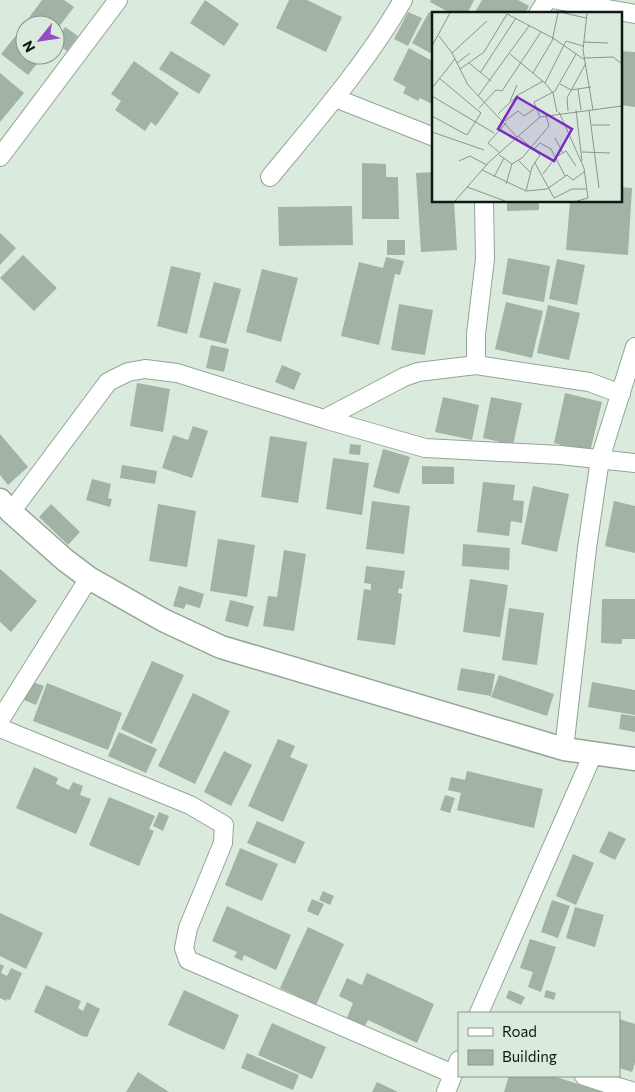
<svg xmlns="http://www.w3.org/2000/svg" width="635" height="1092" viewBox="0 0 635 1092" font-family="Commissioner,sans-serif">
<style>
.building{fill:#a2b2a5}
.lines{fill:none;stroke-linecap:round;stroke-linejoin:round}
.minor-casing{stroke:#94a497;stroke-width:20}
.tertiary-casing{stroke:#94a497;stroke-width:25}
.minor{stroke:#fff;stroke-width:18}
.tertiary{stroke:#fff;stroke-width:22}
.inset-road{fill:none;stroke:#8a968c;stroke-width:1}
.view{fill:#7b2cbf;fill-opacity:0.15;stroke:#7b2cbf;stroke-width:2.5}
.inset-edge{fill:none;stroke:#111712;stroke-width:2.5}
</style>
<rect width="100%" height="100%" fill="#daebde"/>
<path class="building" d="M42,0H64L74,7L55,32V25H36L28,19Z
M205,0L239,24L224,46L190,23Z
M289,0H307L342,17L326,52L276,28Z
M431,0H474L467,14H452L430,2Z
M482,0H518L529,6L525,14H474Z
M408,12L422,18L408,46L394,39Z
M429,12L434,14V55L412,43Z
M65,27L78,36L67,51L55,43Z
M22,28L25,31V55H44L28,75L1,54Z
M409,48L434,62V105L420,98L418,101L403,93L406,87L393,80Z
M171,51L211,75L199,94L159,69Z
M621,51L635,52V107L621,105Z
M134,61L179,93L156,126L151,122L145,131L115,110L121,101L111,94Z
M0,73L24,93L0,122Z
M362,163L386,164V177H398L399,219H362Z
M434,172V201H454L457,250L421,252L416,173Z
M621,187L632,188L628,255L566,250L570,201H621Z
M507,201H539V210L507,211Z
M352,206L353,245L279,246L278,207Z
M0,233L16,248L0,265Z
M387,240H405V255H387Z
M23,255L57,288L34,311L0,278Z
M386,257L404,261L400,275L395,274L379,345L341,336L359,262L383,268Z
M508,258L550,266L544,302L502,294Z
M557,259L585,265L577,305L549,299Z
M171,266L201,273L187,334L157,326Z
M262,269L298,278L281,342L246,332Z
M214,282L241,289L226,344L199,337Z
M506,302L543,311L532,358L495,349Z
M399,304L433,310L425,355L391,350Z
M548,305L580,313L569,360L537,353Z
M211,345L229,349L224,372L206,368Z
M282,365L301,373L294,390L275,382Z
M137,383L170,389L163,432L130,426Z
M565,393L602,402L590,452L554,443Z
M443,397L479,405L472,440L435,432Z
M491,397L522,403L513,445L483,438Z
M193,426L208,431L192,478L162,468L173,435L188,440Z
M0,434L28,467L8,485L0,475Z
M270,436L307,442L298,503L261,497Z
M350,444L361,445L360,455L349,454Z
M383,449L410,457L399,494L373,487Z
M333,458L369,463L362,515L326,509Z
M122,465L157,471L155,484L120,478Z
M422,466L454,467V484H422Z
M92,479L111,484L108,498L112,499L110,507L86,500Z
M483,482L515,485L513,500L524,501L522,523L511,521L509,536L477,532Z
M533,486L569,494L557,552L521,544Z
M372,501L410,506L404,554L366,549Z
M614,501L635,506V553L605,546Z
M51,504L80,532L68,545L39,517Z
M158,504L196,511L187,567L149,561Z
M218,539L255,545L247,597L210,591Z
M463,544L510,548L509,570L462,566Z
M284,550L306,554L294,631L263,626L268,596L277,597Z
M366,566L405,571L402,589L399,588L398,593L402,594L395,645L357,640L364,589L371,590V584L364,583Z
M0,569L37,601L11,632L0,622Z
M470,579L508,585L500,637L463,632Z
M179,586L204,594L200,608L186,604L184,609L173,606Z
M602,599H635V639H622V644L601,643Z
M230,600L254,606L248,627L225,621Z
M509,608L544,613L537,665L502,660Z
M152,661L184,675L152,744L121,729Z
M461,668L495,674L491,696L457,690Z
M499,675L554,694L547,716L491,697Z
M32,682L44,686L36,705L24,700Z
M592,682L635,690V715L588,707Z
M47,683L122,713L108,750L33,721Z
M193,693L230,711L195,784L158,766Z
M621,714L635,716V732L619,729Z
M119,732L157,749L146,773L108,756Z
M278,739L295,746L290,757L308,765L283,822L248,806Z
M224,751L252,765L231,806L204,792Z
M34,767L58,778L56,784L69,790L73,782L83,786L80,795L91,799L76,834L16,808Z
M467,771L543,789L534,828L457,810L461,793L448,790L451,777L465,780Z
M445,795L455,798L450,813L440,810Z
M109,797L155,816L149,829L154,831L139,866L89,845Z
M159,812L169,816L163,831L153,826Z
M257,821L305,842L295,864L247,843Z
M609,831L626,839L615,860L599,852Z
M240,848L278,864L262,901L225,885Z
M573,854L594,863L576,905L556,896Z
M323,891L334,896L330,905L319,900Z
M312,899L324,904L318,916L307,911Z
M552,900L570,906L558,938L541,932Z
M227,906L291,935L276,970L244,955L242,961L234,957L237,952L212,941Z
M575,907L604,915L595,947L566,938Z
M0,913L43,933L26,969L0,956Z
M308,927L344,944L316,1005L280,988Z
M530,939L556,947L541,992L528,987L533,972L520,968Z
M0,964L4,966L1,973L7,976L11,968L22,973L10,1000L7,999L6,1001L0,998Z
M367,973L434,1004L417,1043L368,1020L364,1028L346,1020L353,1003L339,996L347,978L362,985Z
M46,985L81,1001L78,1008L83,1011L87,1002L100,1009L87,1037L82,1036L34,1012Z
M184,990L239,1015L224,1050L168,1025Z
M509,990L525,997L521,1005L506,998Z
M546,990L556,993L554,1000L544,997Z
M619,1019L635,1024V1063L632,1072L619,1068Z
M272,1023L326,1047L312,1079L258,1055Z
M247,1053L299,1075L293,1090L241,1068Z
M138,1072L169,1092H126Z
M509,1076H553L603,1092H504Z
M377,1082L398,1092H372Z"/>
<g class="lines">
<defs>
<path id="minor" d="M557,0L635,14
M538,14L547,0
M335,98L434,137
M0,157L118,0
M270,177C317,120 366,64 403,0
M484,201L485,259L476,334V365L589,382L621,394
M324,419L404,377L418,372L476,365
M11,512L108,382L128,372L145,369L177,373L324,419L425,448L560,455L635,463
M0,720L89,578
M0,728L190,805L224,825L223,843L188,928L184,948L188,960L453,1074
M564,749L587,548L600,459L635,347
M479,1013L593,754
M584,1076L634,1092
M446,1092L459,1060"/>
<path id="tertiary" d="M0,500L11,512L65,560L89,578L163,620L221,647L564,749L635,759"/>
</defs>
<use href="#minor" class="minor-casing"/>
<use href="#tertiary" class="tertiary-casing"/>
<use href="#minor" class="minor"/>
<use href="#tertiary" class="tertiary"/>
</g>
<g transform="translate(432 12)">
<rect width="190" height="190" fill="#daebde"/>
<path class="inset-road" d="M132,1L154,6M155,1L151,38L161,98M7,24L20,41L36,73L85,125M151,30L176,31M0,34L18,1M20,41L55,9M78,42L113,71L121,81L125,100M153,46L181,45L190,52M25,51L38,41M37,51L59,69M28,57L52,40L75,2L121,26L153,48M48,61L84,6M101,61L120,29L126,1M113,71L134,29L151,34M128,72L139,78L159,75M0,76L23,47M146,77L149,98M0,84L62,121M46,84L97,14M78,89L85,73M47,96L64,78L70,79L109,20M144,98L150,149M157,98L167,176M136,99L135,86L154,51M127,100L152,156L156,186L145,189M66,102L86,83L111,69M0,104L35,123L49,101L7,66M108,105L102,90L123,79L144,42M73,109L86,99L92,104L104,96M160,113H178M0,120L52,138M86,124L108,143L100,155L94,179M123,126L131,141M102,137L108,131L119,137L133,164M150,140L178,141M68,141L56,131L74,111M67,143L80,152M86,148L99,161M27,149L38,144L55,153M103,151L122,186L140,177H154M80,152L90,146L117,114L114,103M50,158L94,179L115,177L135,163L141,168L152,160M111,162L124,145L134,139L144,154M62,165L72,146M74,172L80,152M35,175L73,189M23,189L57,150L108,105L190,94"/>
<path class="view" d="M85,85L140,117L122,149L66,117Z"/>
<rect width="190" height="190" class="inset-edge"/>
</g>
<rect x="458" y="1012" width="162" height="65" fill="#daebde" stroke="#8a968c"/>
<rect x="468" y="1028" width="25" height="8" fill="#ffffff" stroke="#8a968c"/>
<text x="502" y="1037" font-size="15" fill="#111712">Road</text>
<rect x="468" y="1050" width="25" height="15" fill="#a2b2a5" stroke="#8a968c"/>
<text x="502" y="1062" font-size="15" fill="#111712">Building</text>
<g transform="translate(40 40) rotate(240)"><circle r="24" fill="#daebde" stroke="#8a968c"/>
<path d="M0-4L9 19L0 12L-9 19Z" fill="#964dc0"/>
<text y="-8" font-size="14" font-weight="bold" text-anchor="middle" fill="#111712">N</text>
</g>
</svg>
